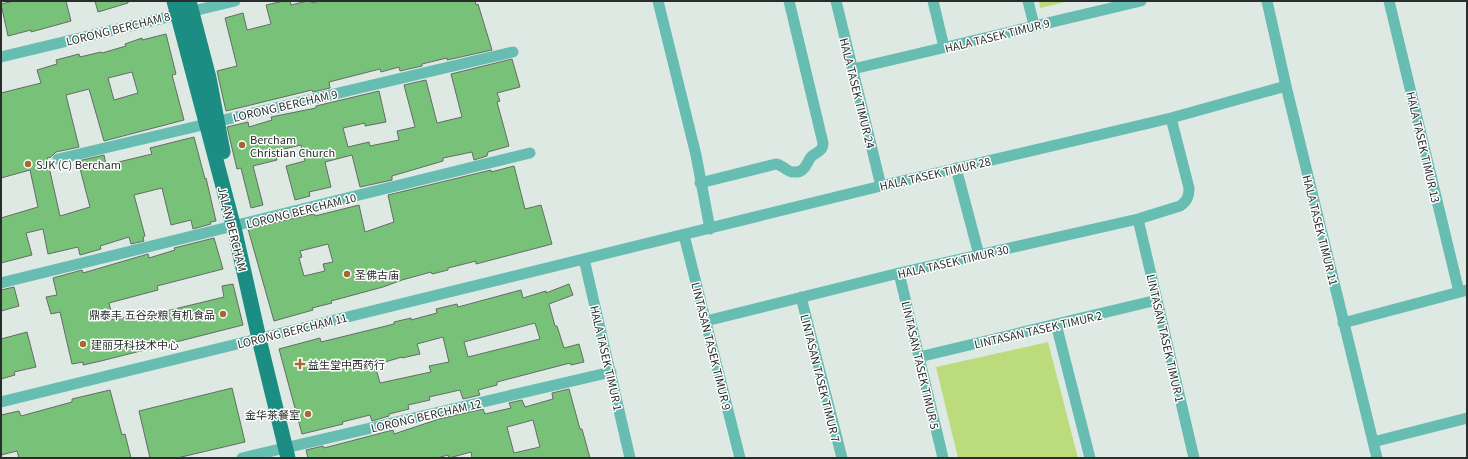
<svg xmlns="http://www.w3.org/2000/svg" width="1468" height="459" viewBox="0 0 1468 459" font-family="Georgia,'Noto Sans SC',serif">
<style>
.green{fill:#bbdb7c}
.building{fill:#77c278;stroke:#656c65;fill-rule:evenodd}
.lines{fill:none;stroke-linecap:round;stroke-linejoin:round}
.minor{stroke:#68bdb3;stroke-width:11}
.major{stroke:#1b8d82;stroke-width:15}
.poi-dot{fill:#a5692b;stroke:#fff;stroke-width:1.5}
.labels{text-anchor:middle;dominant-baseline:central;stroke-width:3;stroke-linejoin:round;paint-order:stroke}
.street-label{font-size:11px;fill:#292d2b;stroke:#fff}
.poi-label{font-size:11px;fill:#292d2b;stroke:#fff;text-anchor:start}
</style>
<rect width="100%" height="100%" fill="#dee9e4"/>
<path class="green" d="M1039,1H1070L1040,8Z
M1048,342L1078,458H958L936,367Z"/>
<path class="building" d="M14,1H66L71,21L31,32V30L8,36L1,4Z
M95,1H128V3L98,12Z
M284,1H290L291,5L307,1H311L312,3L320,1H475L476,5L478,4L492,50L447,60V58L422,64V66L400,71L399,67L381,72L380,69L329,82L330,88L313,92L312,90L226,111L217,71L237,66L225,18L243,13L247,30L271,24L266,5Z
M166,34L176,74L172,75L184,120L104,141L89,89L66,95L79,147L56,152L51,157L47,158L60,216L90,207L78,161L104,155L106,165L152,154L150,148L194,137L205,179L206,178L216,221L210,222L211,224L193,229L191,220L171,225L162,188L134,195L145,236L143,237L144,241L131,244L129,237L100,246L101,249L80,255L78,247L48,254L43,229L26,233L32,255L1,263V218L38,207L30,170L1,178V93L41,83L37,70L57,64L56,60L79,54L80,57L101,52L102,53L126,46L125,44L142,38V40ZM132,72L138,93L114,100L108,78Z
M512,59L520,87L497,93L500,101L497,102L509,146L488,152L487,156L474,160L472,152L443,158V161L392,176V180L360,187L352,155L325,162L331,187L309,192L310,196L295,200L286,166L305,161L301,145L275,151L277,160L253,166L263,205L251,208L241,168L237,169L227,127L248,122L249,127L272,120L271,117L316,108V106L379,91L386,122L365,126V123L343,128L348,147L369,142L370,146L399,140L397,131L415,127L404,85L426,80L437,123L462,117L451,74Z
M514,166L525,209L541,205L552,244L476,264V261L448,268V270L432,274L431,272L402,280L383,287L331,301L332,303L312,308L313,310L274,321L248,229L291,219L314,214L315,216L359,205L365,232L394,222L388,195L491,170V172ZM328,244L333,262L323,264L325,271L304,276L299,258L302,257L300,251Z
M214,238L223,269L157,286L158,290L109,303L113,320L153,311L154,314L224,297L222,286L233,284L243,325L101,361L83,365V362L72,364L60,312L51,314L46,297L57,295L53,278L82,270L83,273L148,254L149,258L175,250L174,248Z
M569,284L573,295L549,304L555,326H557L564,348L579,344L584,362L571,365L570,363L497,382V385L478,390L480,395L463,399L460,390L429,397L430,400L408,405L409,409L389,414V416L372,421L370,415L342,422L343,424L302,434L279,349L320,338L321,342L370,330L394,324V322L411,318V320L437,313L436,309L457,304L458,307L521,290L523,298L546,291V293ZM535,323L540,339L468,357L464,342ZM443,337L449,362L429,366L431,372L380,383L375,365L402,357V358L420,354L417,344Z
M14,287L19,306L1,311V290Z
M27,332L36,367L14,372L15,375L1,379V339Z
M232,388L245,442L177,458H150L139,411Z
M569,389L580,429H582L590,458H472L471,452L449,458L448,455L437,458H308L306,450L323,446L324,448L393,430L394,434L439,419L483,409L485,414L511,408L509,403L522,400L525,407L553,399L552,393ZM533,420L540,447L514,453L507,427Z
M110,390L122,435L125,434L131,458H19L17,451L1,455V415L19,411L21,416L72,402V399Z"/>
<g class="lines">
<path class="minor" d="M658,1L696,155L710,229
M836,1L881,186
M933,1L944,47
M1028,1L1034,25
M1267,1L1286,86L1377,458
M1389,1L1459,292
M1,57L235,1
M853,69L1141,1
M58,159L513,52
M956,168L979,255
M700,183L776,164C783,165 787,172 793,172C806,173 806,163 811,157C816,152 823,152 823,143L789,1
M1138,219L1194,458
M684,235L740,458
M584,259L630,458
M899,273L943,458
M1,283L530,153
M801,297L842,458
M706,321L899,273L1138,219L1180,206C1187,201 1189,197 1189,188L1171,118
M1343,323L1467,290
M1056,324L1090,458
M919,357L1157,300
M1,402L881,186L1171,118L1286,86
M1373,442L1467,418
M242,458L611,372"/>
<path class="major" d="M174,1L235,232L260,343L288,458
M189,1L209,78L223,152"/>
</g>
<g class="poi-dot">
<circle cx="242" cy="145" r="4"/>
<circle cx="28" cy="164" r="4"/>
<circle cx="347" cy="274" r="4"/>
<circle cx="223" cy="314" r="4"/>
<circle cx="83" cy="344" r="4"/>
<path d="M298 358h4v4h4v4h-4v4h-4v-4h-4v-4h4z"/>
<circle cx="308" cy="414" r="4"/>
</g>
<g class="labels">
<g class="street-label">
<text transform="translate(118 28) rotate(-14)">LORONG BERCHAM 8</text>
<text transform="translate(997 35) rotate(-14)">HALA TASEK TIMUR 9</text>
<text transform="translate(858 93) rotate(76)">HALA TASEK TIMUR 24</text>
<text transform="translate(285 105) rotate(-13)">LORONG BERCHAM 9</text>
<text transform="translate(1424 147) rotate(77)">HALA TASEK TIMUR 13</text>
<text transform="translate(935 173) rotate(-13)">HALA TASEK TIMUR 28</text>
<text transform="translate(301 210) rotate(-14)">LORONG BERCHAM 10</text>
<text transform="translate(233 229) rotate(76)">JALAN BERCHAM</text>
<text transform="translate(1321 230) rotate(76)">HALA TASEK TIMUR 11</text>
<text transform="translate(953 261) rotate(-13)">HALA TASEK TIMUR 30</text>
<text transform="translate(1038 329) rotate(-13)">LINTASAN TASEK TIMUR 2</text>
<text transform="translate(292 330) rotate(-14)">LORONG BERCHAM 11</text>
<text transform="translate(1166 338) rotate(77)">LINTASAN TASEK TIMUR 1</text>
<text transform="translate(712 346) rotate(76)">LINTASAN TASEK TIMUR 9</text>
<text transform="translate(607 358) rotate(77)">HALA TASEK TIMUR 1</text>
<text transform="translate(921 365) rotate(77)">LINTASAN TASEK TIMUR 5</text>
<text transform="translate(821 378) rotate(76)">LINTASAN TASEK TIMUR 7</text>
<text transform="translate(426 415) rotate(-13)">LORONG BERCHAM 12</text>
</g>
<g class="poi-label">
<text x="250" y="139">Bercham<tspan x="250" dy="13">Christian Church</tspan></text>
<text x="36" y="164">SJK (C) Bercham</text>
<text x="355" y="274">圣佛古庙</text>
<text x="215" y="314" text-anchor="end">鼎泰丰 五谷杂粮 有机食品</text>
<text x="91" y="344">建丽牙科技术中心</text>
<text x="308" y="364">益生堂中西药行</text>
<text x="300" y="414" text-anchor="end">金华茶餐室</text>
</g>
</g>
<rect width="1468" height="459" fill="none" stroke="#292d2b" stroke-width="4"/>
</svg>
